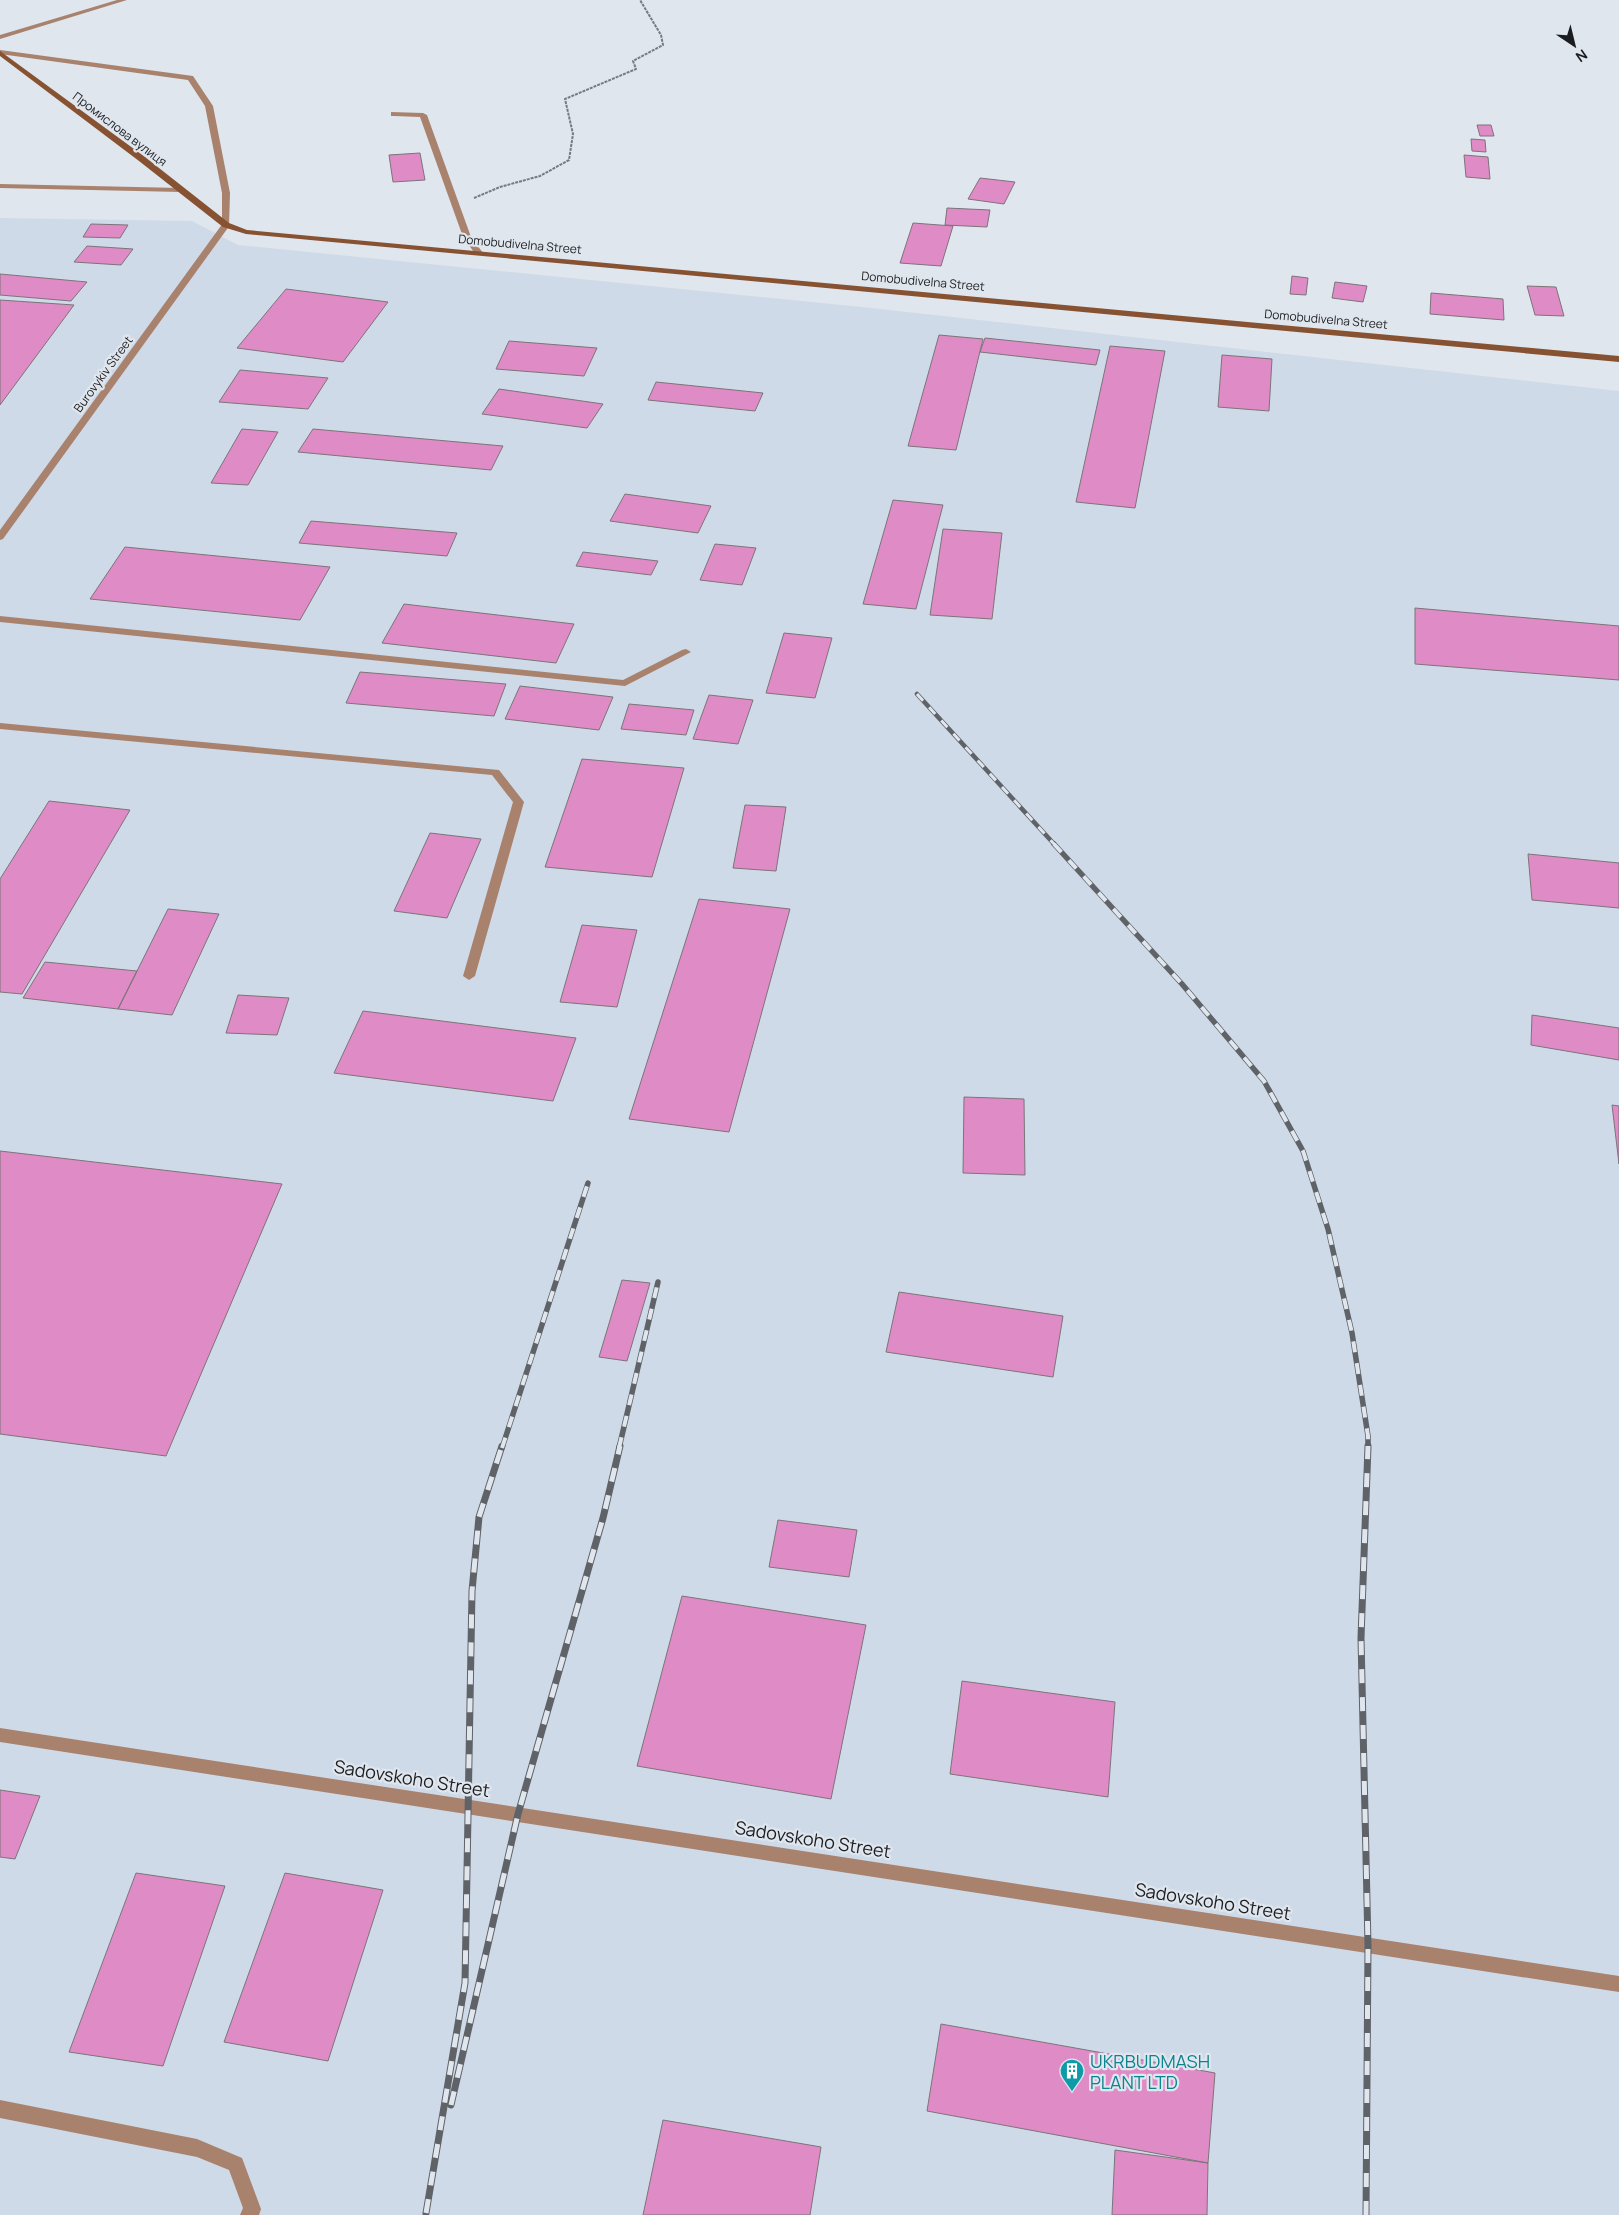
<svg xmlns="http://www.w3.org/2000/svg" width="1619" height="2215" viewBox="0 0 1619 2215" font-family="Manrope,sans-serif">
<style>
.built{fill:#cfdae8}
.building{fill:#df8bc6;stroke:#7c7479}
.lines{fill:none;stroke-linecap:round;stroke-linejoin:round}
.path{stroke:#777b80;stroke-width:2;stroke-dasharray:3 1;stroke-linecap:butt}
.lane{fill:#a8826d;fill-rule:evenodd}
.street{fill:#a8826d;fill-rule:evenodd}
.secondary{fill:#875232;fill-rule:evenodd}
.rail-far2-casing{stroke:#5f6267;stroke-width:4.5}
.rail-far1-casing{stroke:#5f6267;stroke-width:5.5}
.rail-casing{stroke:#5f6267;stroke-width:7}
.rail-far2{stroke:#e0e6ee;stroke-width:3;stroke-dasharray:9;stroke-linecap:butt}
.rail-far1{stroke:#e0e6ee;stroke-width:4;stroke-dasharray:11;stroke-linecap:butt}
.rail{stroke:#e0e6ee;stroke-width:5;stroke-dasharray:14;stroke-linecap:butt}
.labels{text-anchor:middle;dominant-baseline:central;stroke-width:4.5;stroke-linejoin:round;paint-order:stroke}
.far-street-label{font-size:12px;fill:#1a1c1f;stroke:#e0e6ee}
.near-street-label{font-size:18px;fill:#1a1c1f;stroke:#e0e6ee}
.near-culture-label{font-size:18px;fill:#0d838f;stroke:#e0e6ee;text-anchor:start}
</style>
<rect width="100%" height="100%" fill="#e0e6ee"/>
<path class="built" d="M0,218L192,221L238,245L862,307L1619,391V2215H0Z"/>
<path class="building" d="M1477,125H1491L1494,136H1480Z
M1471,139L1485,140L1486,152L1472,151Z
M420,153L425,180L393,182L389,155Z
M1464,155L1488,157L1490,179L1466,177Z
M980,178L1015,182L1004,204L968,199Z
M947,208L990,210L987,227L945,225Z
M913,223L953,226L941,266L900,263Z
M91,224L128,225L120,238L83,237Z
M87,246L133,249L121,265L74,262Z
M0,274L87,282L71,301L0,295Z
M1292,276L1308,278L1306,295L1290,294Z
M1335,282L1367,286L1363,302L1332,298Z
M1527,286L1556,287L1564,316L1535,315Z
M286,289L388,302L343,362L237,348Z
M1431,293L1503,299L1504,320L1430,314Z
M0,300L74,305L0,405Z
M939,335L983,339L956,450L908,446Z
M985,338L1100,350L1096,365L980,352Z
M509,341L597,348L584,376L496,369Z
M1110,346L1165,351L1135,508L1076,502Z
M1222,355L1272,359L1269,411L1218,407Z
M240,370L328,378L308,409L219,402Z
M656,382L763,393L755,411L648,400Z
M499,389L603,404L587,428L482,414Z
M242,429L278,432L248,485L211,483Z
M313,429L503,446L491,470L298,452Z
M625,494L711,506L698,533L610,521Z
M893,500L943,505L916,609L863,604Z
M311,521L457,533L447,556L299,543Z
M943,529L1002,533L992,619L930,615Z
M715,544L756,548L742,585L700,580Z
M125,547L330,567L300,620L90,599Z
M583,552L658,561L651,575L576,566Z
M404,604L574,624L556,663L382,643Z
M1415,608L1619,626V680L1415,664Z
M784,633L832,638L815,698L766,693Z
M360,672L506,684L494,716L346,703Z
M520,686L613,697L599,730L505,719Z
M709,695L753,700L738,744L693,739Z
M629,704L694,710L686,735L621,729Z
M582,759L684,768L652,877L545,867Z
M49,801L130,810L22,994L0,992V879Z
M745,805L786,807L776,871L733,868Z
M430,833L481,839L447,918L394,911Z
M1528,854L1619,863V908L1532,900Z
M699,899L790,909L729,1132L629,1119Z
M168,909L219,914L172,1015L118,1009Z
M582,925L637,930L617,1007L560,1002Z
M45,962L137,971L118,1009L23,998Z
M238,995L289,998L277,1035L226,1033Z
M363,1011L576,1038L553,1101L334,1073Z
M1532,1015L1619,1028V1060L1531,1045Z
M964,1097L1024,1099L1025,1175L963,1173Z
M1612,1105L1619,1106V1164Z
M0,1151L282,1184L166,1456L0,1434Z
M622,1280L650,1283L627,1361L599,1357Z
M899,1292L1063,1316L1053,1377L886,1352Z
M778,1520L857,1530L849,1577L769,1567Z
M682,1596L866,1625L831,1799L637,1766Z
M962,1681L1115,1702L1108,1797L950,1774Z
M0,1790L40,1796L15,1859L0,1857Z
M136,1873L225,1886L163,2066L69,2052Z
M285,1873L383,1890L328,2061L224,2042Z
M941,2024L1215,2073L1208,2163L927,2111Z
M663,2120L821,2147L810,2215H643Z
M1115,2150L1208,2163L1207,2215H1112Z"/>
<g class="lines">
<path class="path" d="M474,198L500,187L540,176L569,160L573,134L565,99L636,69L633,61L663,45L661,35L640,0"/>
<path class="lane" d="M0,50L193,76L213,106L230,193L229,227L222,225V193L205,106L188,80L0,54Z
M391,112L423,113L427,115L471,237L483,253L482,255H476L463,237L420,117L394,116H391Z
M0,184L181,188L185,190L181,192L0,188Z
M0,616L623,680L682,650L686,649L691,652L625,686L0,622Z
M0,723L499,770L524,802L475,976L469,980L463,976L513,802L492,775L0,729Z
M0,2100L197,2139L242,2158L261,2209L259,2215H240L243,2208L229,2170L197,2157L0,2118Z"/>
<path class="street" d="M117,0H127L0,39V35Z
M223,223L230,225L3,539L0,540V530Z
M0,1728L1619,1976V1992L0,1742Z"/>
<path class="secondary" d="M0,51L145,157L229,223L247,230L1619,356V362L246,234L223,227L139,161L0,56Z"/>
<defs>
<path id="rail-far2" d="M917,694L1055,845"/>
<path id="rail-far1" d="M1054,844L1182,984L1264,1081L1303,1151L1328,1229L1352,1333L1368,1436V1448
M502,1448L588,1183
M619,1448L658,1282"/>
<path id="rail" d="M451,2105L518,1814L603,1518L620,1446
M426,2213L465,1983L472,1591L479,1517L502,1446
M1366,2215L1368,1945L1361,1638L1368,1446"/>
</defs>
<use href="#rail-far2" class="rail-far2-casing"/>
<use href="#rail-far1" class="rail-far1-casing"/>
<use href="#rail" class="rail-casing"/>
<use href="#rail-far2" class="rail-far2"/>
<use href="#rail-far1" class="rail-far1"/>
<use href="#rail" class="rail"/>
</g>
<defs>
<symbol id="building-pin" viewBox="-11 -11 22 30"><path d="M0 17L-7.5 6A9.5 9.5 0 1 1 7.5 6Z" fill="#0f9aa8" stroke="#e0e6ee"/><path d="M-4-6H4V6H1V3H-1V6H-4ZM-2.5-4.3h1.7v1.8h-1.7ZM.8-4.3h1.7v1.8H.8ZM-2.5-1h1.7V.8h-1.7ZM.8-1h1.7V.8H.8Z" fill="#fff"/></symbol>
</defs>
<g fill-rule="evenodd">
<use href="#building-pin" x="1058" y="2057" width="28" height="38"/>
</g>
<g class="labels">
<g class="far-street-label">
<text transform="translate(120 129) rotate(37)">Промислова вулиця</text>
<text transform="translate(520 244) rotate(5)">Domobudivelna Street</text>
<text transform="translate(923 281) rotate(5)">Domobudivelna Street</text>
<text transform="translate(1326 319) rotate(5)">Domobudivelna Street</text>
<text transform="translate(103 374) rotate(-54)">Burovykiv Street</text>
</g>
<g class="near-street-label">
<text transform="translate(412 1778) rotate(9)">Sadovskoho Street</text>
<text transform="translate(813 1839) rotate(9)">Sadovskoho Street</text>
<text transform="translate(1213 1901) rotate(9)">Sadovskoho Street</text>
</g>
<g class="near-culture-label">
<text x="1090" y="2061">UKRBUDMASH<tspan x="1090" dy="21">PLANT LTD</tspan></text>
</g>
</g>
<g transform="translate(1574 45) rotate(145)" stroke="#e0e6ee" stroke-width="4" paint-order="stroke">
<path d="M0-4L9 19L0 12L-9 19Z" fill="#1a1c1f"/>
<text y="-8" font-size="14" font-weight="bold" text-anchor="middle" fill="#1a1c1f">N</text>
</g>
</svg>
